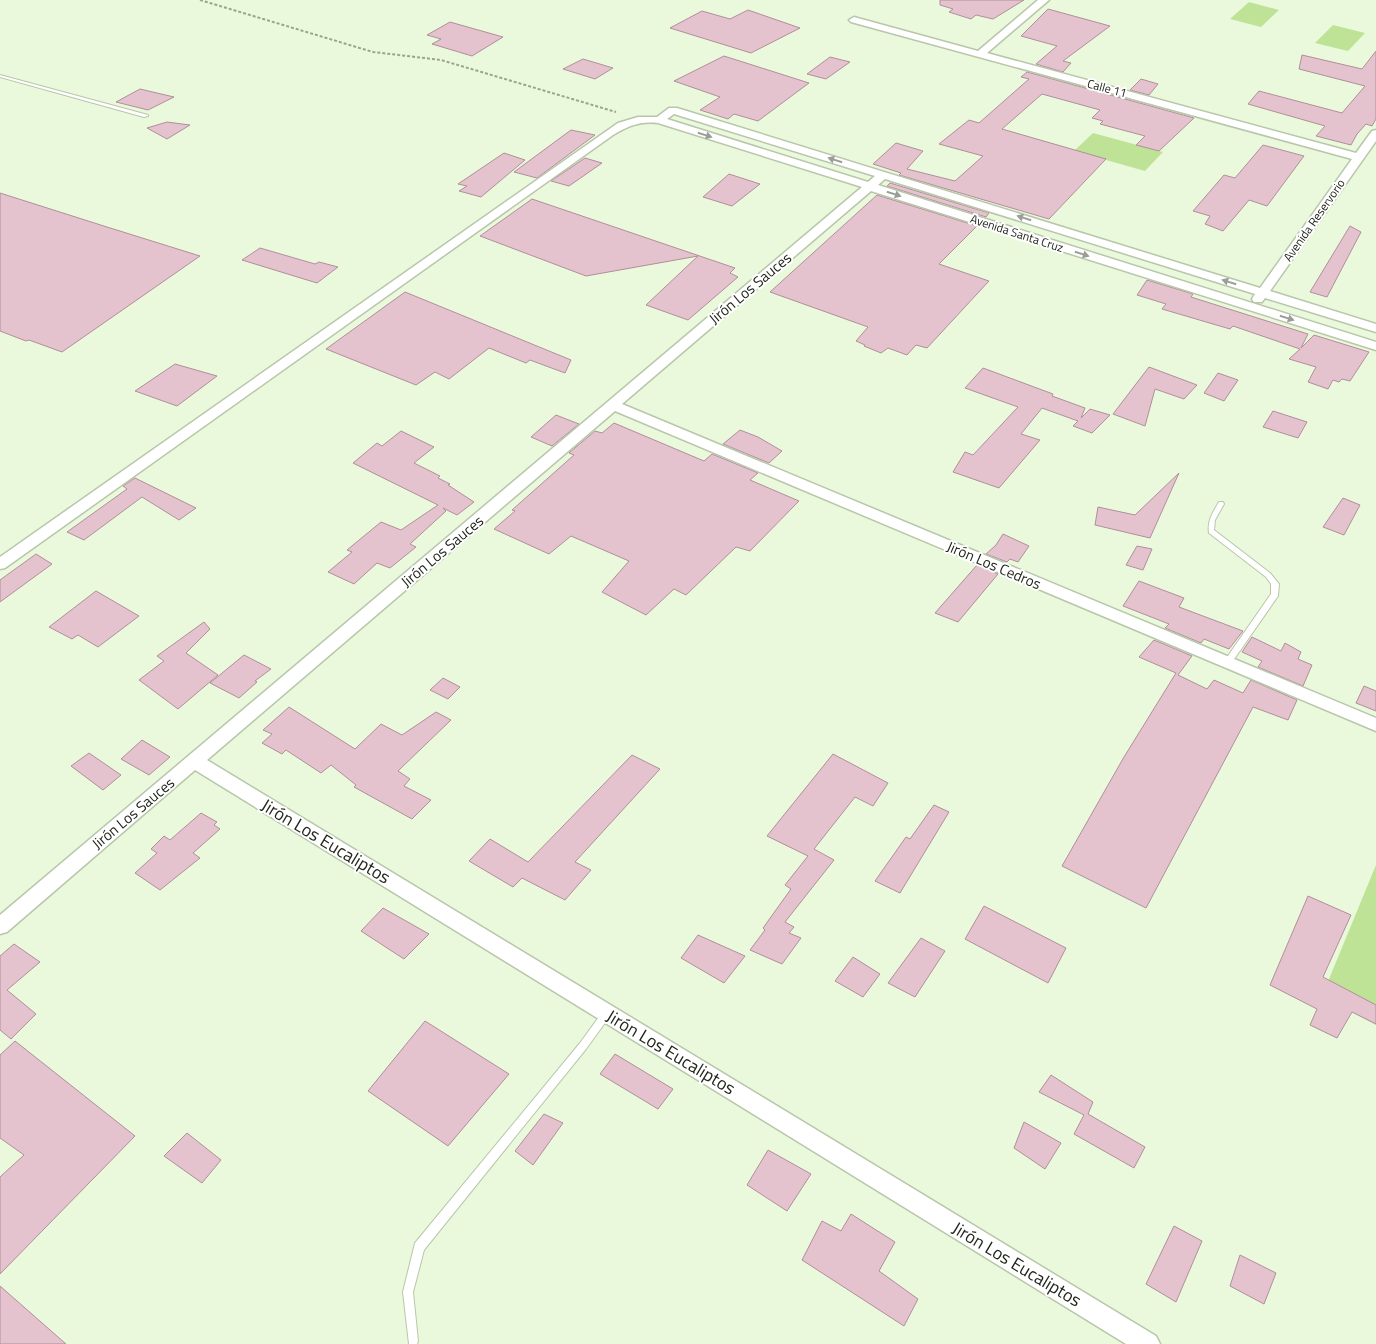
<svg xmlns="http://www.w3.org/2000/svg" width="1376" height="1344" viewBox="0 0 1376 1344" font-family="'Titillium Web',sans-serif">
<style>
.green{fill:#bee396}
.building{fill:#e5c3ce;stroke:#b08f9a}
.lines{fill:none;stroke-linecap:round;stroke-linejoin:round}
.lane-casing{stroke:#b8c6aa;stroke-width:2}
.street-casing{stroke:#b8c6aa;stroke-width:3}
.path{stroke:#99a48e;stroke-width:2;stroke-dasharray:3 2;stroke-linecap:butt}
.lane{fill:#fff;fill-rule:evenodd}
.street{fill:#fff;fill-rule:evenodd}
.oneway{fill:#9b9d98}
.labels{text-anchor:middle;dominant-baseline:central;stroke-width:4;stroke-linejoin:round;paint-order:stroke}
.far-street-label{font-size:12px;fill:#21261b;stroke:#fff}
.street-label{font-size:15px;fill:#21261b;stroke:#fff}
.near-street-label{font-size:18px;fill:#21261b;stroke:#fff}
</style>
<rect width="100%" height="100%" fill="#eaf9dc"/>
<path class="green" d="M1249,2L1279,10L1261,27L1230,19Z
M1333,25L1365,33L1348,51L1315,43Z
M1093,133L1163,152L1145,171L1074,151Z
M1376,865V1025L1322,996Z"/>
<path class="building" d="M940,0H1024L993,19L976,15L971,19L949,12L953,9L940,5Z
M1048,9L1110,26L1063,61L1071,63L1063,72L1036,64L1057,46L1021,36Z
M748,10L800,28L751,53L670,28L702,11L730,19Z
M450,22L503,37L472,56L432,44L441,39L427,35Z
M1376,51V119L1372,126L1366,124L1357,134L1351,145L1316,136L1325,126L1248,104L1259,91L1342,113L1365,86L1299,69L1302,55L1362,69Z
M724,56L809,83L758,121L734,114L728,119L700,110L720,97L674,81Z
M830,57L850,62L826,79L807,74Z
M583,59L613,68L595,79L563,69Z
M1027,72L1194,118L1159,151L1136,145L1145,136L1100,124L1103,121L1092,118L1100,110L1042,94L1002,129L1106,159L1049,219L899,175L901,173L873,164L896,143L923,151L907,169L955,181L983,156L939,144L969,120L979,123L1029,79L1021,77Z
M1141,79L1158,84L1149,95L1130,90Z
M140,89L174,97L148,110L116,102Z
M167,122L190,125L167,139L147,128Z
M571,130L595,135L537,178L514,172Z
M1263,145L1304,156L1267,206L1249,200L1223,231L1205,224L1210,216L1193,211L1224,175L1235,178Z
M504,153L525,160L481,197L459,191L467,186L458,184Z
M585,158L602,163L569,186L551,181Z
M729,174L760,184L732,206L703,197Z
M890,183L989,213L986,217L887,186Z
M0,193L107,227L200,256L62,352L29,340L26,341L0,331Z
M877,195L977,226L939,264L989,281L927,348L916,345L907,355L888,348L881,353L864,346L865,345L856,341L868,327L770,292Z
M532,199L735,268L730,273L738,277L688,320L646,305L698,256L586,276L480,236Z
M1350,226L1361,232L1327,297L1310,292Z
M260,248L315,264L319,262L338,267L317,283L242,260Z
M1147,280L1193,294L1191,297L1308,334L1301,348L1314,335L1369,352L1350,381L1342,379L1339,382L1333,380L1328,389L1308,382L1316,367L1289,359L1300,349L1233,326L1230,329L1162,309L1166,304L1137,295Z
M405,292L571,360L565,373L530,360L526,363L489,348L449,379L435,372L416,385L326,349Z
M175,364L217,376L177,406L135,391Z
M1149,367L1197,385L1184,399L1155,389L1145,426L1113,414Z
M983,368L1053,394L1052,396L1085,408L1081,418L1090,409L1110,415L1092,433L1073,426L1078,421L1042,408L1021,434L1040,440L999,488L953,472L965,452L973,455L1018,407L965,388Z
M1218,373L1238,380L1224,401L1204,393Z
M1273,411L1307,422L1298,438L1263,427Z
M556,415L579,424L552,446L531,437Z
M614,423L704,461L712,454L758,473L750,480L799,501L750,551L736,547L686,595L674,589L646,615L602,592L629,561L571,536L549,554L494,529L515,511L512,510L574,455L569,453L595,431L602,433Z
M740,430L758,437L782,451L769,463L723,444Z
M401,431L434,447L414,463L440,476L438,478L450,484L448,485L474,502L457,515L443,508L446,511L410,544L416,547L390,568L377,563L354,584L328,572L352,552L347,550L381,522L401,530L438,505L353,463L377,443L382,446Z
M1179,473L1150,538L1095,525L1098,507L1135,515Z
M135,478L196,508L179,520L142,497L84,540L67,532L127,489L123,486Z
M1343,498L1360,505L1344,535L1323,527Z
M1003,534L1029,546L1018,562L1010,559L1007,562L986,554L996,545Z
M1137,546L1152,549L1143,570L1126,565Z
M36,554L52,564L0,602V580Z
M977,565L998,574L958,622L935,613Z
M1139,581L1184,598L1179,607L1243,631L1229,649L1204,639L1201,643L1165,628L1169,624L1123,606Z
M96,591L139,616L98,647L78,635L72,639L49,627Z
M204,622L210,629L186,653L218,675L178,709L139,680L164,661L157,656Z
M1252,637L1281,651L1285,643L1301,652L1298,659L1312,665L1303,686L1258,667L1262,661L1242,652Z
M1154,640L1192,656L1178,675L1207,689L1214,680L1243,693L1251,680L1297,700L1288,720L1253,707L1146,908L1062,866L1124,757L1176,673L1139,657Z
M244,655L271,669L255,681L257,682L239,698L210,683Z
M443,678L460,687L448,699L430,690Z
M1364,686L1376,691V711L1356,703Z
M289,707L355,749L381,724L402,735L436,712L451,720L398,771L410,779L404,786L431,800L412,819L354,787L356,785L331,765L321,773L286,750L282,754L262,743L272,734L263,730Z
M142,740L170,757L149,775L121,759Z
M89,753L121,775L103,790L71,766Z
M833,754L888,783L873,806L855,797L814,849L834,860L785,922L794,927L789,933L801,938L782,964L750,950L765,930L763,928L791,889L785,885L808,856L767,836Z
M632,755L660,769L575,862L591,870L565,900L522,878L513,887L469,861L490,839L528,862Z
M934,805L949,812L900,893L875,881L906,837L910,839Z
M201,813L217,822L214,825L220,829L193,853L200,858L160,890L135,873L157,853L151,849L164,836L170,840Z
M1308,896L1351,915L1323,977L1376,1005V1024L1352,1012L1337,1038L1310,1025L1317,1009L1270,985Z
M984,906L1066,948L1048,983L965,939Z
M383,908L429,934L404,959L361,931Z
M698,935L745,956L724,983L681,958Z
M921,938L945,951L915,997L888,983Z
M14,944L40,962L7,990L36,1014L11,1039L0,1030V956Z
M853,957L880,974L863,997L835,981Z
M425,1021L509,1074L448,1146L368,1091Z
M15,1041L135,1136L0,1274V1177L24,1155L0,1138V1055Z
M615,1054L673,1089L658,1109L600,1074Z
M1051,1075L1093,1102L1088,1114L1145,1147L1134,1168L1074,1134L1084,1115L1039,1092Z
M544,1114L563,1123L533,1165L515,1151Z
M1024,1122L1061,1143L1045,1169L1014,1148Z
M187,1133L221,1160L202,1183L164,1156Z
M768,1150L811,1174L787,1211L747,1185Z
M851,1214L895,1242L879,1271L918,1299L904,1326L802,1260L822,1221L841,1231Z
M1174,1226L1202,1241L1176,1302L1146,1284Z
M1240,1255L1276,1273L1264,1304L1230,1286Z
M0,1286L66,1344H0Z"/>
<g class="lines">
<defs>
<path id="lane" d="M0,75L148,115V116L144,117L0,77Z
M1219,502H1223L1224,504L1215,520L1214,530L1270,573L1279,584L1278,596L1230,665L1227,666L1223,663L1271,594V584L1266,577L1209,533C1207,521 1213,512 1219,502Z
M607,1009L610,1010L612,1013L610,1016L586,1049L424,1250L413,1292L418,1341L417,1344H409L403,1292L415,1243L580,1043L604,1010Z"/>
<path id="street" d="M1038,0H1049L987,53L1356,153L1372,131L1376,130V141L1270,291L1376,324V332L1265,298L1262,302H1254L1252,299L1255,294L885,179L878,185L1376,342V350L871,191L622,404L1376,718V731L615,411L207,760L1156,1336L1160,1344H1126L195,770L7,932L0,934V915L862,187L658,123C640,121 628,126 613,135L5,568L0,569V557L618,123L638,117H657L669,108H677L1260,288L1352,159L851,22L849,20L854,17L978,51ZM674,114L875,176L868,182L667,119Z"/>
</defs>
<use href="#lane" class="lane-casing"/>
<use href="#street" class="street-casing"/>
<path class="path" d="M200,0L373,52L441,60L616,112"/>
<use href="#lane" class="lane"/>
<use href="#street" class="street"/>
</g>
<defs><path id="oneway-solid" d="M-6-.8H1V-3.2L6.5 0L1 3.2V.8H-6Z" transform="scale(1.25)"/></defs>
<g class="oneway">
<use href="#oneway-solid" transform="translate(705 135) rotate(18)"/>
<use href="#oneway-solid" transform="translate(835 160) rotate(-163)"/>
<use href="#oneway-solid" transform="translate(894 194) rotate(18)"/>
<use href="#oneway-solid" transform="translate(1024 218) rotate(-163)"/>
<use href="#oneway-solid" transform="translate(1082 254) rotate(18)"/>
<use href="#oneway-solid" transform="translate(1229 282) rotate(-163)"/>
<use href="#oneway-solid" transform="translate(1287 318) rotate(18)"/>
</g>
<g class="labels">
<g class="far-street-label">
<text transform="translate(1107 88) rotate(15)">Calle 11</text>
<text transform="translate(1314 220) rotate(-55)">Avenida Reservorio</text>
<text transform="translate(1017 233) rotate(18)">Avenida Santa Cruz</text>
</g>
<g class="street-label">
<text transform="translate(750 288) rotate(-40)">Jirón Los Sauces</text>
<text transform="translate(442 551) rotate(-40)">Jirón Los Sauces</text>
<text transform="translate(994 565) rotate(23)">Jirón Los Cedros</text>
<text transform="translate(133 813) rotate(-40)">Jirón Los Sauces</text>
</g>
<g class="near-street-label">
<text transform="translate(326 841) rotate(31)">Jirón Los Eucaliptos</text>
<text transform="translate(671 1052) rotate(31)">Jirón Los Eucaliptos</text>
<text transform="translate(1017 1264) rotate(31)">Jirón Los Eucaliptos</text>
</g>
</g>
</svg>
